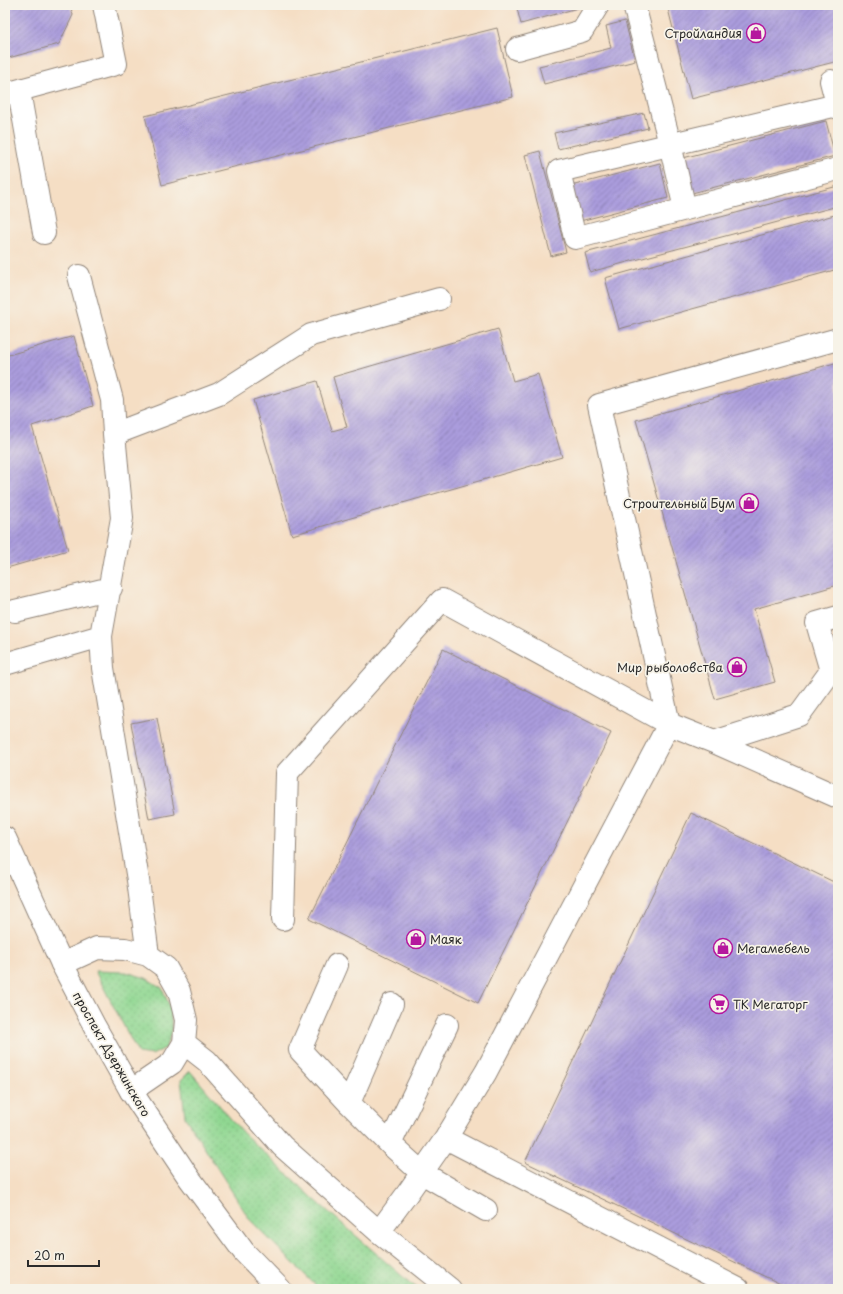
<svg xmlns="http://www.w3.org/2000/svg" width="843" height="1294" viewBox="0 0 843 1294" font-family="'Playpen Sans',sans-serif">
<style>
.grass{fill:url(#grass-dots);stroke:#5d815e}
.building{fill:url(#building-hatch)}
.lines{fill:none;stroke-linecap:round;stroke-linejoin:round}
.minor-casing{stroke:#908478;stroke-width:24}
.major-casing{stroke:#908478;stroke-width:24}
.minor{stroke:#fff;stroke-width:22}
.major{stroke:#fff;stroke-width:22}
.labels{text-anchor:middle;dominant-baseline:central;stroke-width:3.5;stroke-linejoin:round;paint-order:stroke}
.poi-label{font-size:12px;fill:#2b2b2b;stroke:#f7f3e8;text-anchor:end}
.street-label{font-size:12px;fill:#2b2b2b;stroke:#f7f3e8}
</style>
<defs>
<pattern id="grass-dots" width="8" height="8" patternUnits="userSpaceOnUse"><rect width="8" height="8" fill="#8fd791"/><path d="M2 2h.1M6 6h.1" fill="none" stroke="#7cb97d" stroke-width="1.8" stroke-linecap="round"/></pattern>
<pattern id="building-hatch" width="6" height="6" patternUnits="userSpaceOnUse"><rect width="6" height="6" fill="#aa9cdd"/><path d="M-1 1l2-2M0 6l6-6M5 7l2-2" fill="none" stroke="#8b7fb3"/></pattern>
</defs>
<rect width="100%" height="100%" fill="#f7f3e8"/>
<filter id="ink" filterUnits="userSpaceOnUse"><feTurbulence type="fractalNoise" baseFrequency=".025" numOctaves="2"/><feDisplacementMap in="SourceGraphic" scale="8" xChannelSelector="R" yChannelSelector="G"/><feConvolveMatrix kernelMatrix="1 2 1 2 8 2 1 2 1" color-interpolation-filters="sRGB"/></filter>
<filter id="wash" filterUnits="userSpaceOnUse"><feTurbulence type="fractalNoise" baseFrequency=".012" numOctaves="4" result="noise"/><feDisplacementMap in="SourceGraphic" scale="16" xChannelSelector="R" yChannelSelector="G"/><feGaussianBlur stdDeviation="0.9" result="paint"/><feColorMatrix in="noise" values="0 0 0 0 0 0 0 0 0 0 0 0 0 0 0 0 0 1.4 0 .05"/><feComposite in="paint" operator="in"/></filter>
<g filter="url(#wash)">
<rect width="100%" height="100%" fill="#f5dec4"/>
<path class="grass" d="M95,971L126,972L146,978L162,988L170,1007L172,1030L165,1048L152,1055L138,1053Z
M190,1071L243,1133L314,1199L410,1283L419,1289H319L250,1220L185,1117L181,1080Z"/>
<g id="blocks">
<path class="building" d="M5,5H70L73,15L59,44L5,59Z
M516,5H588L521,24Z
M667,5H838V61L691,99Z
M625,21L635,61L544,84L539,66L611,48L606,26Z
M497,28L513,97L162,185L145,116Z
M644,113L648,128L558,149L554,133Z
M826,121L835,156L692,193L683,158Z
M540,151L566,252L551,256L525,155Z
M660,163L668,198L580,221L571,186Z
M838,186V206L590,272L585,253Z
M838,214V269L619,329L605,278Z
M498,329L513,381L538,374L562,457L292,535L253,400L317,381L332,431L347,427L333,377Z
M74,336L93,406L32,426L68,550L7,568L5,562V356Z
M838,362V585L754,609L775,682L715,699L636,420Z
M443,649L611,733L478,1003L309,919Z
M157,718L175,814L149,819L131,723Z
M691,813L838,884V1289H791L525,1162Z"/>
</g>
</g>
<g filter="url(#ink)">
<use href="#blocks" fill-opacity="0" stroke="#908478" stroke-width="1"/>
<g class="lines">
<defs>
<path id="minor" d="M634,5L670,144L685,209
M517,49L582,31L598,5
M831,81L838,108
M19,91L44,233
M5,94L116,64L104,5
M837,105L559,171L575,238L838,169
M79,276L112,400L114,434
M15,611L111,588
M5,664L101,636
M831,671L817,623L838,617
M714,742L799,715L831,671L838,669
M283,919L287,773L442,600L669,724L714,742L838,797
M148,955L138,880L103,668L101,636L122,518L114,434L219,394L311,335L439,299
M62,964L97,948L125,949L148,955L166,968L179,991L186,1020L184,1043L172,1063L131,1091
M337,965L300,1050L349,1103L390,1144L422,1173L486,1210
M184,1043L207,1061L282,1146L379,1232L450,1289
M349,1103L392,1004
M446,1138L738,1289
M390,1144L447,1025
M379,1232L407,1194L446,1138L486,1072L669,724L599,405L838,339"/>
<path id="major" d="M5,838L62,964L95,1027L131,1091L187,1175L244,1252L280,1289"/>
</defs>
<use href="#minor" class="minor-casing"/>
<use href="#major" class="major-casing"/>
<use href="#minor" class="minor"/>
<use href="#major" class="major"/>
</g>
</g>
<defs>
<symbol id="shop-ring" viewBox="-11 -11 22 22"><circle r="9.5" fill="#f7f3e8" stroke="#b5179e" stroke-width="1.5"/><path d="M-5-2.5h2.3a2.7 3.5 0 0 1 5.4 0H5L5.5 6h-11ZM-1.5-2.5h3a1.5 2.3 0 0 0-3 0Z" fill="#b5179e"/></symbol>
<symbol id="supermarket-ring" viewBox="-11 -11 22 22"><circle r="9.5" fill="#f7f3e8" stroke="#b5179e" stroke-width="1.5"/><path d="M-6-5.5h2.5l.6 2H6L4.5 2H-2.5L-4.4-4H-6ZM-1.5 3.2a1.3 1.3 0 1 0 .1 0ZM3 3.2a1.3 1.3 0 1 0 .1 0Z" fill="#b5179e"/></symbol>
</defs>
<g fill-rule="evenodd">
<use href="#shop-ring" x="745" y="22" width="22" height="22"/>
<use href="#shop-ring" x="738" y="492" width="22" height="22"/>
<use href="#shop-ring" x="726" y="656" width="22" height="22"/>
<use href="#shop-ring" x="405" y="928" width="22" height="22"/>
<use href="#shop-ring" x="712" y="937" width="22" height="22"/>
<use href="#supermarket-ring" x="708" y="993" width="22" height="22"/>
</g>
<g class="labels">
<g class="poi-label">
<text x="742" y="33">Стройландия</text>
<text x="735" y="503">Строительный Бум</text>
<text x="723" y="667">Мир рыболовства</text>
<text x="430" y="939" text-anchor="start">Маяк</text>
<text x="737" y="948" text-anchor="start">Мегамебель</text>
<text x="733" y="1004" text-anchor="start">ТК Мегаторг</text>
</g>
<g class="street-label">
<text transform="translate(112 1054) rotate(60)">проспект Дзержинского</text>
</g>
</g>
<rect width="843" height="1294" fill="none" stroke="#f7f3e8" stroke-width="20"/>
<path d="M28 1260v6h71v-6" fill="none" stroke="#2b2b2b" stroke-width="2"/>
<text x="34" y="1260" font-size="12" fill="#2b2b2b" stroke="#f7f3e8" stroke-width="3" paint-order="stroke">20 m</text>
</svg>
